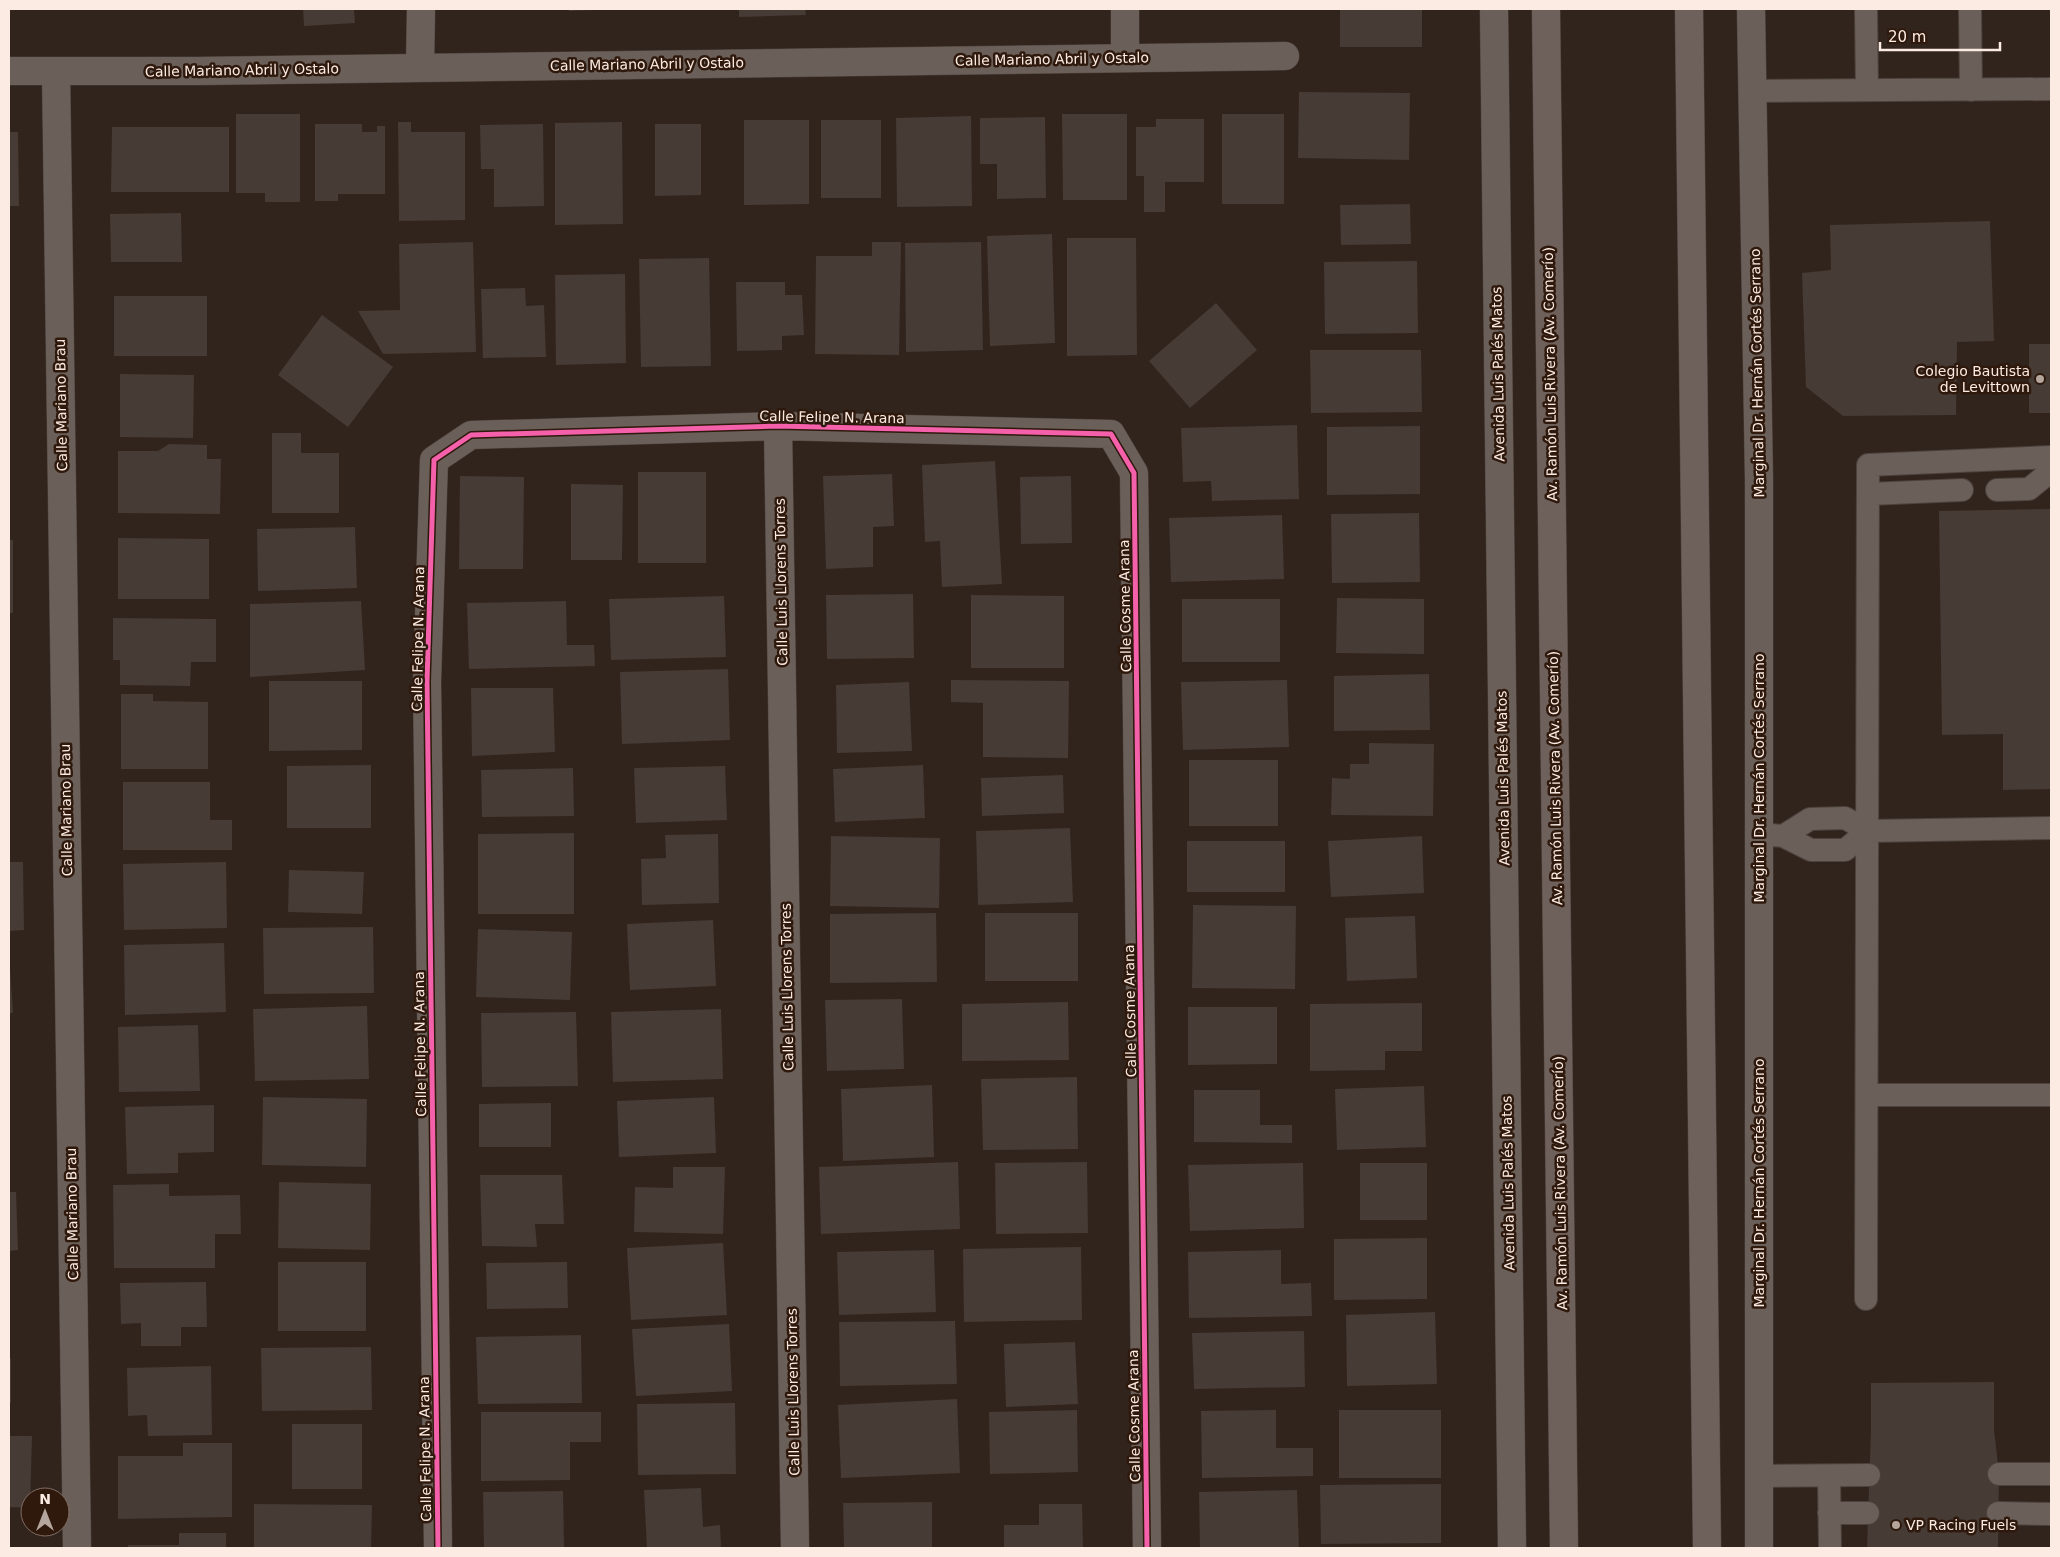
<svg xmlns="http://www.w3.org/2000/svg" width="2060" height="1557" viewBox="0 0 2060 1557" font-family="'DejaVu Sans',sans-serif">
<style>
.building{fill:#463b35}
.lines{fill:none;stroke-linecap:round;stroke-linejoin:round}
.service-casing{stroke:#4d423d;stroke-width:24}
.minor-casing{stroke:#4d423d;stroke-width:29}
.primary-casing{stroke:#4d423d;stroke-width:29}
.service{stroke:#6a6059;stroke-width:22}
.minor{stroke:#6a6059;stroke-width:28}
.primary{stroke:#6e605b;stroke-width:28}
.cycleway-casing{stroke:#2f180c;stroke-width:8}
.cycleway{stroke:#f560ab;stroke-width:5}
.poi-dot{fill:#b4a59d;stroke:#2f180c;stroke-width:2}
.labels{text-anchor:middle;dominant-baseline:central;stroke-width:5;stroke-linejoin:round;paint-order:stroke}
.street-label{font-size:14px;fill:#fbebe2;stroke:#2f180c}
.poi-label{font-size:14px;fill:#fbebe2;stroke:#2f180c;text-anchor:end}
</style>
<rect width="100%" height="100%" fill="#31241d"/>
<path class="building" d="M303,9H354L355,23L304,26Z
M569,9H595V10L569,11Z
M739,9H805L806,15L739,17Z
M1340,9H1422V47H1340Z
M1299,92L1410,93L1409,160L1298,158Z
M236,114H300V202H265V193H236Z
M1062,114H1127V200H1063Z
M1222,114H1284V204H1222Z
M971,116L972,206L897,207L896,118Z
M1045,117L1046,198L997,199V164H980V118Z
M1156,119H1204V182H1165V212H1144V176H1136V127H1156Z
M744,120H809V204L744,205Z
M821,120H881V198H821Z
M398,122H411V132H465V220L399,221Z
M622,122L623,224L555,225V123Z
M315,124H362V132H377V126H385V194H338V201H315Z
M543,124L544,206L494,207V169H481L480,125Z
M655,124H701V195L655,196Z
M112,127H229V192H111Z
M9,132H18L19,206H9Z
M1410,204L1411,244L1341,245L1340,205Z
M181,213L182,262H111L110,214Z
M1990,221L1994,341L1957,342L1956,415L1843,416L1806,387L1802,273L1831,270L1830,225Z
M1052,234L1055,343L990,346L987,236Z
M1067,238H1136L1137,355L1067,356Z
M473,242L476,352L383,354L358,311L400,310L399,244Z
M872,242H901L899,355L815,354L816,256H872Z
M981,242L983,350L906,352L905,243Z
M709,258L711,366L641,367L639,259Z
M1417,261L1418,333L1325,334L1324,262Z
M625,274L626,363L556,365L555,275Z
M736,282H785V295H802L804,335L782,336V350L737,351Z
M525,288L526,306L544,305L546,357L483,358L481,289Z
M114,296H207V356H114Z
M1216,303L1257,350L1190,408L1149,361Z
M322,315L393,367L348,427L278,375Z
M2029,344H2051V413H2029Z
M1310,350H1421L1422,412L1311,413Z
M120,374L194,375L193,438L120,437Z
M1297,425L1299,499L1212,501L1211,481L1183,482L1181,428Z
M1420,426V494L1327,495V427Z
M272,433H301V453H339V513H272Z
M169,444L207,445V459H221L220,514L118,513V451H158Z
M995,461L1002,584L942,587L940,541L925,542L922,465Z
M638,472H706V563H638Z
M892,474L894,526L873,527V567L826,569L823,476Z
M460,476L524,477L523,569H459Z
M1071,476L1072,543L1021,544L1020,477Z
M571,484L623,485L622,560H571Z
M2051,509V789L2003,790V734L1942,735L1939,511Z
M1419,513L1420,582L1332,583L1331,514Z
M1282,515L1284,579L1171,582L1169,518Z
M355,527L357,588L258,591L257,529Z
M118,538L209,539V599H118Z
M9,540H13V613H9Z
M913,594L914,658L827,659L826,595Z
M971,595L1064,596V668H971Z
M724,596L726,657L611,660L609,599Z
M1337,598L1424,599V654L1336,653Z
M1182,599H1280V662H1182Z
M361,601L365,670L250,677V604Z
M566,601L567,645H594L595,666L469,669L467,603Z
M113,618L216,619V662H191L190,686L120,685V660H113Z
M728,669L730,740L622,744L620,672Z
M1429,674L1430,730L1334,731V676Z
M951,680L1069,681L1068,758L983,757V703L951,702Z
M1287,680L1289,747L1183,750L1181,682Z
M269,681H362V750L269,751Z
M909,682L912,751L837,753L836,685Z
M471,688H553L555,752L472,756Z
M121,694H153V701L208,702V769H121Z
M1369,743L1434,744L1433,816L1331,815L1332,778L1350,779V764H1369Z
M1189,760H1278V826H1189Z
M371,765V828H287V766Z
M923,765L925,818L835,822L833,769Z
M725,766L727,820L636,823L634,768Z
M573,768L574,816L482,817L481,770Z
M1063,775L1064,813L982,816L981,778Z
M123,782H210V820H232V850H123Z
M1070,828L1073,902L978,905L976,831Z
M574,833V914H478V834Z
M718,834L719,903L642,905L641,859L666,858L665,835Z
M831,836L940,838L939,908L830,906Z
M1422,836L1424,893L1331,897L1328,841Z
M1187,841H1285V892H1187Z
M9,862H23L24,930L9,931Z
M226,862L227,928L124,930L123,864Z
M289,870L364,872L362,914L288,912Z
M1193,905L1296,906L1295,989L1192,988Z
M936,913L937,982L830,983V914Z
M985,913H1078V981H985Z
M1415,916L1417,978L1347,981L1345,918Z
M713,920L716,986L630,990L627,924Z
M373,927L374,993L264,994L263,928Z
M478,929L572,932L570,1000L476,997Z
M224,943L226,1012L125,1015L124,945Z
M9,968H10L13,1013H9Z
M902,999L904,1069L827,1071L825,1000Z
M1068,1002L1069,1060L962,1061V1004Z
M1422,1003V1051H1385V1070L1310,1071V1004Z
M367,1006L369,1079L255,1081L253,1009Z
M1188,1007H1277V1064L1188,1065Z
M721,1009L723,1079L613,1082L611,1012Z
M576,1012L578,1086L482,1087L481,1013Z
M198,1025L200,1091L119,1092L118,1027Z
M1077,1077L1078,1149L983,1150L981,1079Z
M932,1085L934,1157L843,1161L841,1089Z
M1424,1086L1426,1147L1337,1150L1335,1089Z
M1194,1090H1260V1125H1292V1143L1194,1142Z
M263,1097L367,1099L366,1167L262,1165Z
M714,1097L716,1153L619,1157L617,1101Z
M551,1103V1147H479V1104Z
M214,1105V1152L178,1153V1173L127,1174L125,1107Z
M958,1162L960,1229L821,1234L819,1167Z
M1087,1162L1088,1233L996,1234L995,1163Z
M1303,1163L1304,1228L1190,1231L1188,1165Z
M1360,1163H1427V1220H1360Z
M673,1167H725L723,1234L634,1232L635,1187L673,1188Z
M480,1175H562L564,1224H535L537,1247L482,1246Z
M279,1182L371,1184L370,1250L278,1248Z
M169,1184V1196L240,1195L241,1234H215V1268H114L113,1185Z
M9,1192H16L18,1250L9,1251Z
M1427,1238V1299L1334,1300V1239Z
M723,1243L727,1315L631,1320L627,1248Z
M1081,1247L1082,1320L964,1322L963,1249Z
M934,1250L936,1312L839,1315L837,1252Z
M1281,1250V1284L1311,1283L1312,1316L1189,1318L1188,1252Z
M278,1262H366V1331H278Z
M567,1262L568,1308L487,1309L486,1263Z
M206,1282L207,1327H181V1346H141V1323L121,1324L120,1283Z
M1435,1312L1437,1384L1347,1386L1346,1315Z
M955,1321L957,1384L840,1386L839,1322Z
M729,1324L732,1391L636,1396L632,1329Z
M1304,1331L1305,1387L1194,1389L1192,1333Z
M581,1335L582,1403L478,1404L476,1337Z
M1075,1342L1078,1404L1006,1407L1004,1344Z
M371,1347L372,1410L262,1411L261,1348Z
M9,1358H11V1403H9Z
M211,1366L212,1435L148,1436L147,1415L128,1416L127,1368Z
M1994,1382V1430L1999,1474L1998,1548H1867L1871,1430V1383Z
M957,1399L960,1473L841,1478L838,1405Z
M735,1403L736,1474L638,1475L637,1404Z
M1077,1410L1078,1472L990,1474L989,1412Z
M1276,1410V1448H1313V1476L1202,1478L1201,1411Z
M1339,1410H1441V1478H1339Z
M481,1412H601V1442H570V1480L481,1481Z
M292,1424H362V1489H292Z
M9,1436H32L30,1508L9,1507Z
M183,1443H232V1517L118,1519V1456H183Z
M1441,1484V1543L1321,1544L1320,1485Z
M701,1488L703,1527L720,1525L721,1548H647L644,1490Z
M1297,1490L1299,1548H1200L1199,1492Z
M563,1491L564,1548H484L483,1492Z
M932,1502V1548H844L843,1503Z
M254,1504L372,1505L371,1548H254Z
M1039,1504H1082L1083,1548H1004V1525H1039Z
M179,1533H226V1548H128V1545H179Z"/>
<g class="lines">
<defs>
<path id="service" d="M1866,9L1867,90
M1970,9L1971,90
M1752,91L2051,89
M1997,490L2029,489L2051,471
M1869,494L1962,490
M1771,835L1783,836L1811,850H1845L1868,831
M1783,836L1810,819L1845,818L1868,831L2051,828
M1867,1095H2051
M1866,1299L1868,465L2051,457
M1999,1474H2051
M1759,1476L1869,1475
M1829,1476L1830,1548
M1829,1513H1868
M1998,1513L2051,1514"/>
<path id="minor" d="M1494,9L1512,1548
M1751,9L1759,480V1548
M1125,58V9
M420,67L421,9
M9,71H197L1285,56
M56,71L77,1548
M778,426L795,1548
M438,1548L427,681L434,460L471,435L778,426L1111,434L1134,473L1147,1548"/>
<path id="primary" d="M1546,9L1564,1548
M1689,9L1707,1548"/>
</defs>
<use href="#service" class="service-casing"/>
<use href="#minor" class="minor-casing"/>
<use href="#primary" class="primary-casing"/>
<use href="#service" class="service"/>
<use href="#minor" class="minor"/>
<use href="#primary" class="primary"/>
<defs>
<path id="cycleway" d="M438,1548L427,681L434,460L471,435L778,426L1111,434L1134,473L1147,1548"/>
</defs>
<use href="#cycleway" class="cycleway-casing"/>
<use href="#cycleway" class="cycleway"/>
</g>
<g class="poi-dot">
<circle cx="2040" cy="379" r="5"/>
<circle cx="1896" cy="1525" r="5"/>
</g>
<g class="labels">
<g class="street-label">
<text transform="translate(1052 59) rotate(-1)">Calle Mariano Abril y Ostalo</text>
<text transform="translate(647 64) rotate(-1)">Calle Mariano Abril y Ostalo</text>
<text transform="translate(242 70) rotate(-1)">Calle Mariano Abril y Ostalo</text>
<text transform="translate(1757 373) rotate(-91)">Marginal Dr. Hernán Cortés Serrano</text>
<text transform="translate(1498 374) rotate(-91)">Avenida Luis Palés Matos</text>
<text transform="translate(1550 374) rotate(-91)">Av. Ramón Luis Rivera (Av. Comerío)</text>
<text transform="translate(61 405) rotate(-91)">Calle Mariano Brau</text>
<text transform="translate(832 417) rotate(1)">Calle Felipe N. Arana</text>
<text transform="translate(781 582) rotate(-91)">Calle Luis Llorens Torres</text>
<text transform="translate(1125 606) rotate(-91)">Calle Cosme Arana</text>
<text transform="translate(418 639) rotate(-89)">Calle Felipe N. Arana</text>
<text transform="translate(1503 778) rotate(-91)">Avenida Luis Palés Matos</text>
<text transform="translate(1555 778) rotate(-91)">Av. Ramón Luis Rivera (Av. Comerío)</text>
<text transform="translate(1759 778) rotate(-90)">Marginal Dr. Hernán Cortés Serrano</text>
<text transform="translate(66 810) rotate(-91)">Calle Mariano Brau</text>
<text transform="translate(787 987) rotate(-91)">Calle Luis Llorens Torres</text>
<text transform="translate(1130 1011) rotate(-91)">Calle Cosme Arana</text>
<text transform="translate(420 1044) rotate(-91)">Calle Felipe N. Arana</text>
<text transform="translate(1508 1183) rotate(-91)">Avenida Luis Palés Matos</text>
<text transform="translate(1560 1183) rotate(-91)">Av. Ramón Luis Rivera (Av. Comerío)</text>
<text transform="translate(1759 1183) rotate(-90)">Marginal Dr. Hernán Cortés Serrano</text>
<text transform="translate(72 1214) rotate(-91)">Calle Mariano Brau</text>
<text transform="translate(793 1392) rotate(-91)">Calle Luis Llorens Torres</text>
<text transform="translate(1134 1416) rotate(-91)">Calle Cosme Arana</text>
<text transform="translate(425 1449) rotate(-91)">Calle Felipe N. Arana</text>
</g>
<g class="poi-label">
<text x="2030" y="371">Colegio Bautista<tspan x="2030" dy="16">de Levittown</tspan></text>
<text x="1906" y="1525" text-anchor="start">VP Racing Fuels</text>
</g>
</g>
<rect width="2060" height="1557" fill="none" stroke="#fbebe2" stroke-width="20"/>
<g transform="translate(45 1512)"><circle r="24" fill="#2f180c" stroke="#816c62"/>
<path d="M0-4L9 19L0 12L-9 19Z" fill="#b4a59d"/>
<text y="-8" font-size="14" font-weight="bold" text-anchor="middle" fill="#fbebe2">N</text>
</g>
<path d="M1880 42v8h120v-8" fill="none" stroke="#fbebe2" stroke-width="2.5"/>
<text x="1888" y="42" font-size="15" fill="#fbebe2" stroke="#2f180c" stroke-width="4" paint-order="stroke">20 m</text>
</svg>
